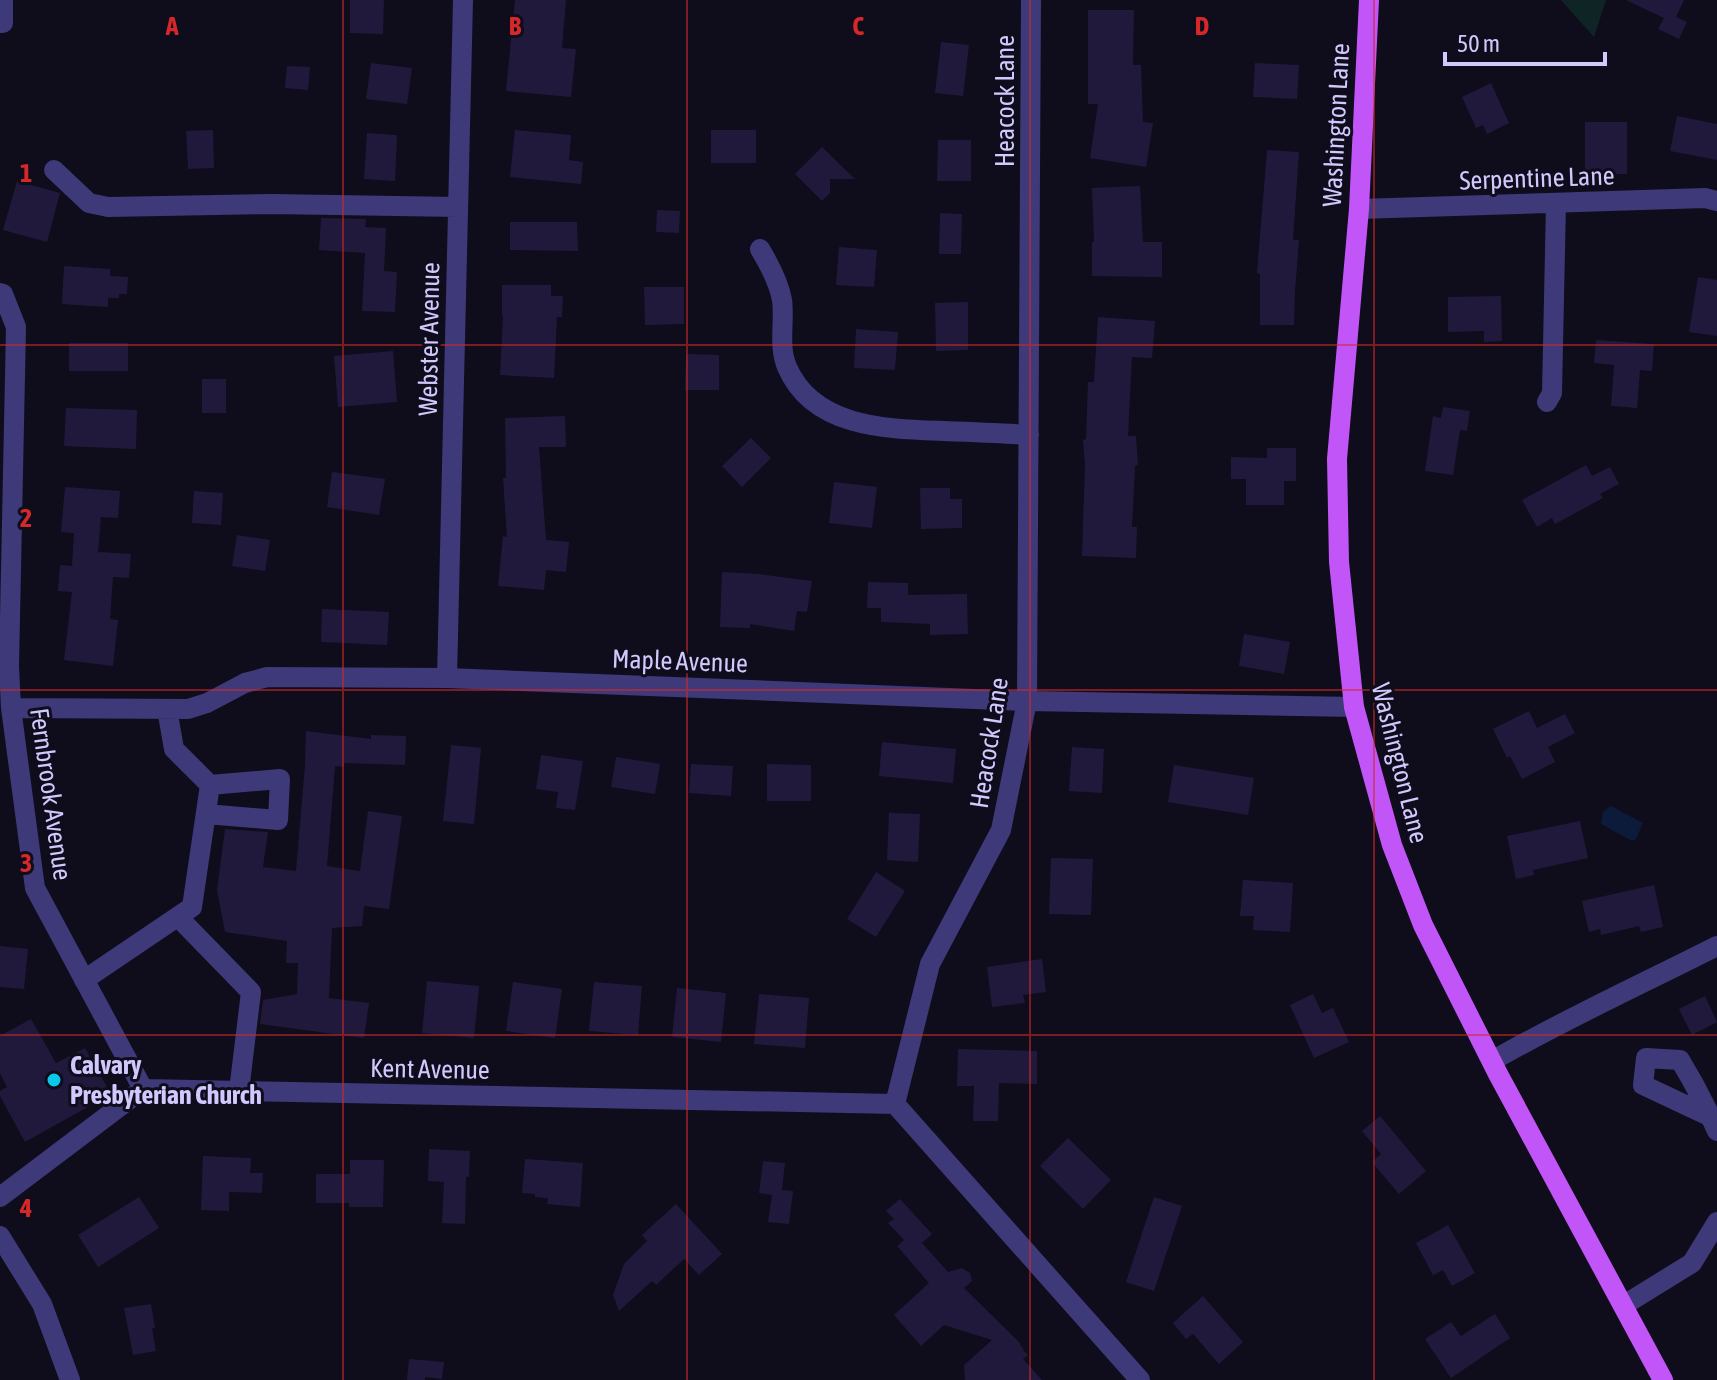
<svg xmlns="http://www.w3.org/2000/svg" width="1717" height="1380" viewBox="0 0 1717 1380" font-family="'Asap Condensed',sans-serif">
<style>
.green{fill:#0f2525}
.water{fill:#0c1b3a}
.building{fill:#21193c}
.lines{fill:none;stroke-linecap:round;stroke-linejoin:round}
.minor{stroke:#3e3979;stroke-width:20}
.major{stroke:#c255f8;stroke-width:20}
.grid{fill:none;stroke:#d62828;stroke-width:2;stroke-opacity:0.55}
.poi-dot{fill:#0ac8e8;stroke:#0f0c1c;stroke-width:3}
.labels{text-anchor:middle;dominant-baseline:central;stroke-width:6;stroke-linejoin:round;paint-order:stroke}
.street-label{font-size:26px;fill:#d1c9fd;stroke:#0f0c1c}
.poi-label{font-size:26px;font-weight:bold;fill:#d1c9fd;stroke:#0f0c1c;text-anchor:start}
.grid-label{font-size:26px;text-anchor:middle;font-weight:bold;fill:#d62828;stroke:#0f0c1c;stroke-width:6;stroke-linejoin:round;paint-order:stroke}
</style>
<rect width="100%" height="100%" fill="#0f0c1c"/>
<path class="green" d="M1561,0H1606L1594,37Z"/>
<path class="water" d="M1611,806L1643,823L1636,839L1632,841L1601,824L1603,812Z"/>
<path class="building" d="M350,0H384L383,34L350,33Z
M515,0H566L562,48L576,49L571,97L506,91Z
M1626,0H1684L1676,17L1687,22L1679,39L1658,29L1664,18Z
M1088,10H1134L1133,65H1141L1143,122L1153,123L1146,167L1090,158L1098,104H1088Z
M941,42L969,45L963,96L935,93Z
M371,63L412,68L407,104L366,99Z
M1255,63L1299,65L1297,99L1253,97Z
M287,66L310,67L308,90L285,88Z
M1491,83L1509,123L1487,134L1483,125L1476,128L1462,97Z
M1677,116L1717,124V160L1670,151Z
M1585,122H1627V174H1585Z
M213,130L214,168L188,169L186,131Z
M515,130L571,135L569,160L583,162L581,184L510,177Z
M711,130H756V163H711Z
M367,133L397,135L395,181L364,179Z
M938,140H971V181H937Z
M822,147L855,179H830V193L822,201L795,174Z
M1267,150L1299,152L1293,240H1299L1295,292L1294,325H1260V274L1257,273Z
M17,181L60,193L47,242L3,230Z
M1140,186L1143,242H1162V277L1092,276V242H1094L1092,188Z
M657,210L680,211L679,233L656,232Z
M940,213L962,214L961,254H939Z
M321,218L366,219L365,227L386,228L384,271L397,272L395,312L362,311L365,253L319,250Z
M510,222H577L578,251L510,250Z
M839,247L877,250L874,287L836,285Z
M64,266L110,269V276L128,277L127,294H119V298H108V307L62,304Z
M1698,277L1717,280V336L1689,332Z
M502,285H551V296H563L562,317H557L554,378L500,375L503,316H502Z
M644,287H684V324L645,325Z
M1501,296L1502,341L1484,342V331L1448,332V297Z
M968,302V350L936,351L935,303Z
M1098,317L1155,321L1152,358L1132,357L1128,436H1136L1138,465L1135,466L1132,527H1137L1136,558L1082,556L1085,464L1083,440L1086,439L1088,382H1094Z
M856,329L898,332L895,370L854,368Z
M1596,340L1654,344L1652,371L1640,370L1637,408L1611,406L1614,365L1594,363Z
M69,343H128V371H69Z
M393,351L397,402L338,407L334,356Z
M686,354L719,355V390H685Z
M202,379H226V413H202Z
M1443,407L1470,411L1467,431L1460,430L1453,475L1425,471L1433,416L1441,418Z
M66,408L137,410L136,449L64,446Z
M565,416L566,447H539L546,540L569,542L566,572L546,570L544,590L498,586L503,536L507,537L503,478H506L505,418Z
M751,438L771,458L742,487L722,466Z
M1267,448H1296V481H1284V505H1246V479H1231V457L1267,458Z
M1586,465L1592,476L1610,467L1619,484L1600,494L1603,498L1555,524L1552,518L1537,527L1522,500Z
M332,472L385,479L379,515L327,507Z
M834,482L877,487L872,528L829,523Z
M65,487L120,491L118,518L101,517L98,552L131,554L129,578L113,577L110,619L118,620L113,666L64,660L72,592L58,591L60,565L72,566L74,533L61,532Z
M920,488H950V499H962V528L921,529Z
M194,491L223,493L221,525L192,523Z
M237,535L270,540L265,571L232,566Z
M722,572L759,574L812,581L807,612L797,611L794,631L750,624V628L720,627Z
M868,582L908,583V595L967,594L968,634L930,635V624L881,622V608H867Z
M322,609L389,612L387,645L321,642Z
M1244,634L1290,642L1284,674L1239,666Z
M1529,711L1537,728L1565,714L1575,733L1548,747L1555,762L1522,779L1510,756L1507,758L1493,729Z
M306,731L371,739V735L406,736L405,765L344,763V767L335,766L327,866L360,871L368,811L402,816L389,909L364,906L362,926L332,928L329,998L369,1003L364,1038L260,1024L263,1000L297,994L298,963H286L287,941L225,932L217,890L225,829L268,832L263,867L296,871L305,765Z
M882,742L956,749L953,783L879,776Z
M451,745L481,748L474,824L443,821Z
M1072,747L1104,749L1102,793L1069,791Z
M541,755L583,761L575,810L556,808L558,792L536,789Z
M616,757L660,764L655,794L611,787Z
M691,764L733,766L731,796L689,793Z
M767,764L811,765V801H767Z
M1174,765L1254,778L1248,815L1168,802Z
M889,813L920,814L918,862L887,860Z
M1580,821L1588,858L1533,870L1534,875L1516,879L1507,836Z
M1051,858L1093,859L1091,915L1049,914Z
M876,872L905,891L876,937L847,919Z
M1243,880L1293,883L1290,932L1253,930L1254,916H1240Z
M1654,885L1663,927L1641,932L1639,926L1601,935L1600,929L1589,932L1582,901Z
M0,946L28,949L24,989L0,987Z
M1042,959L1046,992L1023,995L1025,1003L992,1007L987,967Z
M427,981L479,986L474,1038L422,1033Z
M513,982L562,989L555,1038L506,1031Z
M594,982L642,986L638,1035L589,1031Z
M677,988L726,993L721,1042L672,1037Z
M759,994L809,998L805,1048L754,1044Z
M1313,994L1322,1013L1333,1008L1349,1042L1314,1058L1290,1005Z
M1705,996L1717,1022L1692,1035L1679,1009Z
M31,1019L56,1063L85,1048L111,1094L25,1142L0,1096V1091L7,1087L0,1073V1036Z
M958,1049L1037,1051V1084L999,1083L998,1121H973L974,1086H957Z
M1380,1116L1426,1171L1399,1194L1372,1162L1381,1154L1362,1131Z
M1068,1138L1111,1180L1083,1209L1040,1166Z
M429,1149L470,1151L469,1177H466L465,1224L442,1223L444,1182L428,1181Z
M203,1156L251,1158L250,1173H263L262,1193L229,1192V1211L201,1210Z
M525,1159L583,1163L580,1207L547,1204L548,1198L535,1197V1194L522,1193Z
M350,1160H384L383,1207H349V1203H316V1174H350Z
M763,1161L785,1163L782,1190L793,1191L789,1224L768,1222L772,1195L759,1193Z
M139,1197L159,1228L98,1267L78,1235Z
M1154,1197L1182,1206L1154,1291L1126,1282Z
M900,1199L932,1234L922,1243L948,1272L962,1268L970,1273L972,1281L964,1288L1021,1344L1020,1345L1025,1350L1022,1349L1028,1355L1023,1359L1042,1380H965L964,1365L992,1340L944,1325L921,1346L894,1315L929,1283L897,1246L904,1240L888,1223L894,1219L886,1211Z
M676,1204L722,1254L699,1275L684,1259L656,1285L652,1281L619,1311L613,1295L624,1264L647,1241L642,1235Z
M1448,1225L1475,1273L1452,1286L1443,1270L1433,1275L1416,1243Z
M1203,1296L1243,1342L1219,1364L1193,1334L1186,1339L1173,1323Z
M151,1304L155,1328H152L156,1351L133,1355L124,1308Z
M1495,1314L1510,1338L1451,1378L1425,1339L1451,1322L1461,1336Z
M409,1359L444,1362L442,1379L425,1377V1380H407Z"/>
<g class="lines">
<path class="minor" d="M1031,0L1027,701L1001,830L930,964L895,1104L1140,1380
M0,23H3V0
M54,170L89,203L108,207L273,204L458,207
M1359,209L1705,198L1717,201
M760,249C769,264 779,283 782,300C785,321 778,346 787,367C813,428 887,429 943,431C972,432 1001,433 1029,435
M0,293L3,294L16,327L9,666L11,708L35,888L143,1089
M1547,402L1552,393L1556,203
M447,678L463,0
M11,708L188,709L207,703L245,683L267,677L447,678L1027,701L1354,707
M206,814L278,820L280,779L210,785
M178,917L251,992L239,1091
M84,980L192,907L210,785L174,749L167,709
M1492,1061C1565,1019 1642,984 1717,946
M1711,1117L1643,1085L1646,1058L1680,1060C1694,1083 1706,1106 1717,1131
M0,1197L143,1089L895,1104
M0,1236L42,1304L70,1380
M1624,1305L1692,1263L1717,1222"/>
<path class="major" d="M1369,0L1359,209L1337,459L1339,562L1354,707L1392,845L1423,925L1498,1074L1663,1380"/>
</g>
<path class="grid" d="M343,0V1380M687,0V1380M1030,0V1380M1374,0V1380M0,345H1717M0,690H1717M0,1035H1717"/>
<circle class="poi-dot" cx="54" cy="1080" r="8"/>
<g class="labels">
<g class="street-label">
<text transform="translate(1005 101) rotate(-90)">Heacock Lane</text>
<text transform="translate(1336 125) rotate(-87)">Washington Lane</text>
<text transform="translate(1537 178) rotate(-2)">Serpentine Lane</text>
<text transform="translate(429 339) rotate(-89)">Webster Avenue</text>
<text transform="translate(680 661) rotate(2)">Maple Avenue</text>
<text transform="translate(989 743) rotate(-81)">Heacock Lane</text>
<text transform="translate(1400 763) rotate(76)">Washington Lane</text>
<text transform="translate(51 794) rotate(82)">Fernbrook Avenue</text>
<text transform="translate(430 1069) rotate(1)">Kent Avenue</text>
</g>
<g class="poi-label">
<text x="70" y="1065">Calvary<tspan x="70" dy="30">Presbyterian Church</tspan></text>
</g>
</g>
<g class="grid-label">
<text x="172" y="35">A</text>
<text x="515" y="35">B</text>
<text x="858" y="35">C</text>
<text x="1202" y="35">D</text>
<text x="26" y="182">1</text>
<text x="26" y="527">2</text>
<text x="26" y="872">3</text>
<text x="26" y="1217">4</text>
</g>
<path d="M1445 52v12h160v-12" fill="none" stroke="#d1c9fd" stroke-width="4"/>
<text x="1457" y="52" font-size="24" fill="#d1c9fd" stroke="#0f0c1c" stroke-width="6" paint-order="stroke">50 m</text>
</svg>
